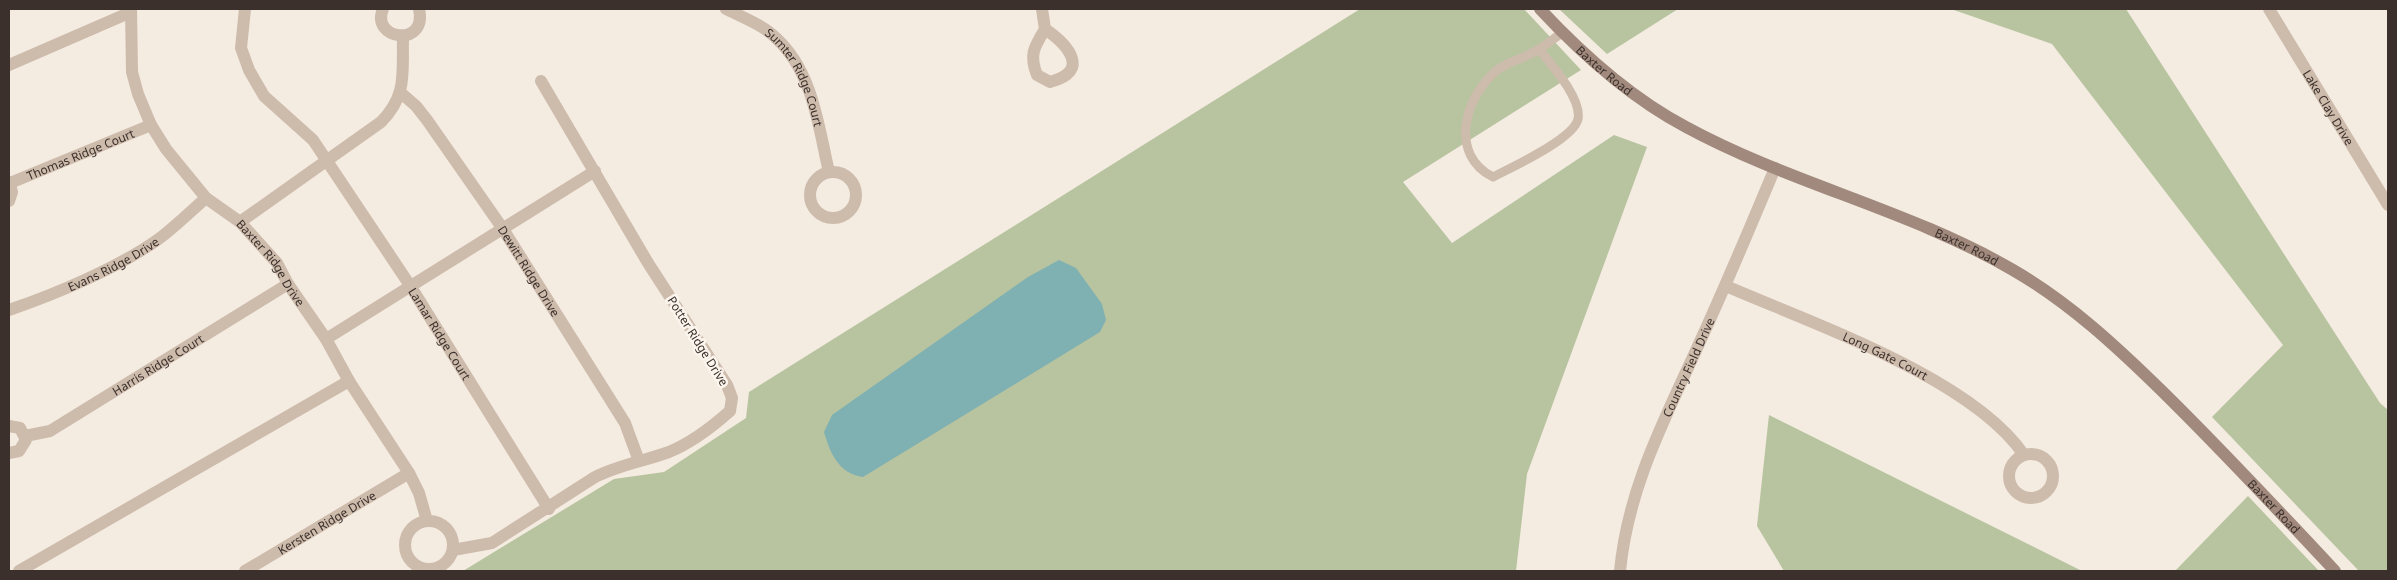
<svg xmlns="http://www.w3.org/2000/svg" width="2397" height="580" viewBox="0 0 2397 580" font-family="'Noto Sans',sans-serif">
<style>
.green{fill:#b8c4a0}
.water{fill:#7fb0b2}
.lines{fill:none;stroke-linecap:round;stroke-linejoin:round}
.service{stroke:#cdbbac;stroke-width:9}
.minor{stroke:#cdbbac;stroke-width:12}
.secondary{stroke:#a18a7d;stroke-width:12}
.labels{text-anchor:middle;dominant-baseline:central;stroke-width:5;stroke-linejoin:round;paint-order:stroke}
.street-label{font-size:12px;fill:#3b302b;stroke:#fbf5ee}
</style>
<rect width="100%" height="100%" fill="#f4ebe1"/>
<path class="green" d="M1360,9H1524L1581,70L1403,182L1452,243L1614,135L1647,147L1527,474L1516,571H463L614,479L664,472L746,418L749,392Z
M1559,9H1678L1607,54Z
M1951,9H2126L2380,403L2388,410V571H2359L2212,417L2283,345L2052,44Z
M1769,415L2082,571H1784L1757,526Z
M2248,496L2319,571H2175Z"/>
<path class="water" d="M1059,260L1076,268L1102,304L1106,320L1100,332L863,477C839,474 830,453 824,432L832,415L1028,277Z"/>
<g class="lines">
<path class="service" d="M1539,49C1551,64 1582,99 1578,119C1574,139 1510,168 1493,177C1449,155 1464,98 1496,71C1507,62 1522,59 1534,52C1544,47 1553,39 1563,32"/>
<g class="minor">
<path id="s1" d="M131,9L132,72L138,94L151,125L166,149L206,198L240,222L277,263L288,284L326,339L349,381L409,473L419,493L427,521"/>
<path id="s2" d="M245,9L241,48L249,70L264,96L313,140L411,287L549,509"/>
<path d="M383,9C370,40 428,48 419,9"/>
<path id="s3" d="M726,9C742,17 763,25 776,38C813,72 818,125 829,172"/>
<path d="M1042,9L1045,29C1034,47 1029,55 1037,75L1050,82C1092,71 1067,44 1045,29"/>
<path id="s4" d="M2269,9L2388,205"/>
<path d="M9,65L131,12"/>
<path id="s5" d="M401,93L416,106L427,120L503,229L625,423L639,461"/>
<circle cx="833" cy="195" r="23"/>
<path d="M9,182L12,192L9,201"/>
<path id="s6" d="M10,183L151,125"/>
<path d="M240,222L381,122C408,95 402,72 403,36"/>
<path id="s7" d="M1726,286C1811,323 1972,378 2024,455"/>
<path id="s8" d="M9,310C56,294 120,267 160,238C176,226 191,211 206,198"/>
<path d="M326,339L595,171"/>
<path d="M9,426L20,428L26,440L19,451L9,453"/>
<path id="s9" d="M25,436L50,431L288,284"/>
<circle cx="2031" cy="476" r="22"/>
<circle cx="429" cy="545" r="24"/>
<path d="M453,550L492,543L595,477C619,465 644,461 669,452C691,443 712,427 730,411L732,398L727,385L648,263L541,81"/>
<path d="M19,571L349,381"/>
<path id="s10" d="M245,571L409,473"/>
<path id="s11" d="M1620,571C1628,488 1664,421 1698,346C1725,287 1750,228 1775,168"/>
</g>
<path class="secondary" id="s12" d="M1540,9C1582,54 1631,98 1686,127C1791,184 1910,210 2013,270C2070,303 2117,347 2163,392C2222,450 2279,511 2335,571"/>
</g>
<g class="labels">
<g class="street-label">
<text stroke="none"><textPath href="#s12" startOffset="89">Baxter Road</textPath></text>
<text stroke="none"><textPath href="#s3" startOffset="102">Sumter Ridge Court</textPath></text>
<text stroke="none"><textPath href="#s4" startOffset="115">Lake Clay Drive</textPath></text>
<text stroke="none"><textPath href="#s6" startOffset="76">Thomas Ridge Court</textPath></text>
<text stroke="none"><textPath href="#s12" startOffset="494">Baxter Road</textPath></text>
<text stroke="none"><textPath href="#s8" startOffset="114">Evans Ridge Drive</textPath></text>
<text stroke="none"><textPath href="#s1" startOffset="304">Baxter Ridge Drive</textPath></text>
<text stroke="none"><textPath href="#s5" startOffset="220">Dewitt Ridge Drive</textPath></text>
<text stroke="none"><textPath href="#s2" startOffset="390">Lamar Ridge Court</textPath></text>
<text transform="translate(698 341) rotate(58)">Potter Ridge Drive</text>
<text stroke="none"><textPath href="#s7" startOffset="174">Long Gate Court</textPath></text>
<text stroke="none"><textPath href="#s9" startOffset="152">Harris Ridge Court</textPath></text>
<text stroke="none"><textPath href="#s11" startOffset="216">Country Field Drive</textPath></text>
<text stroke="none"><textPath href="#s12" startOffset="899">Baxter Road</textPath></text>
<text stroke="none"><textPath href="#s10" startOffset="95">Kersten Ridge Drive</textPath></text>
</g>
</g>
<rect width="2397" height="580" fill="none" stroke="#3b302b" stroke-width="20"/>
</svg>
